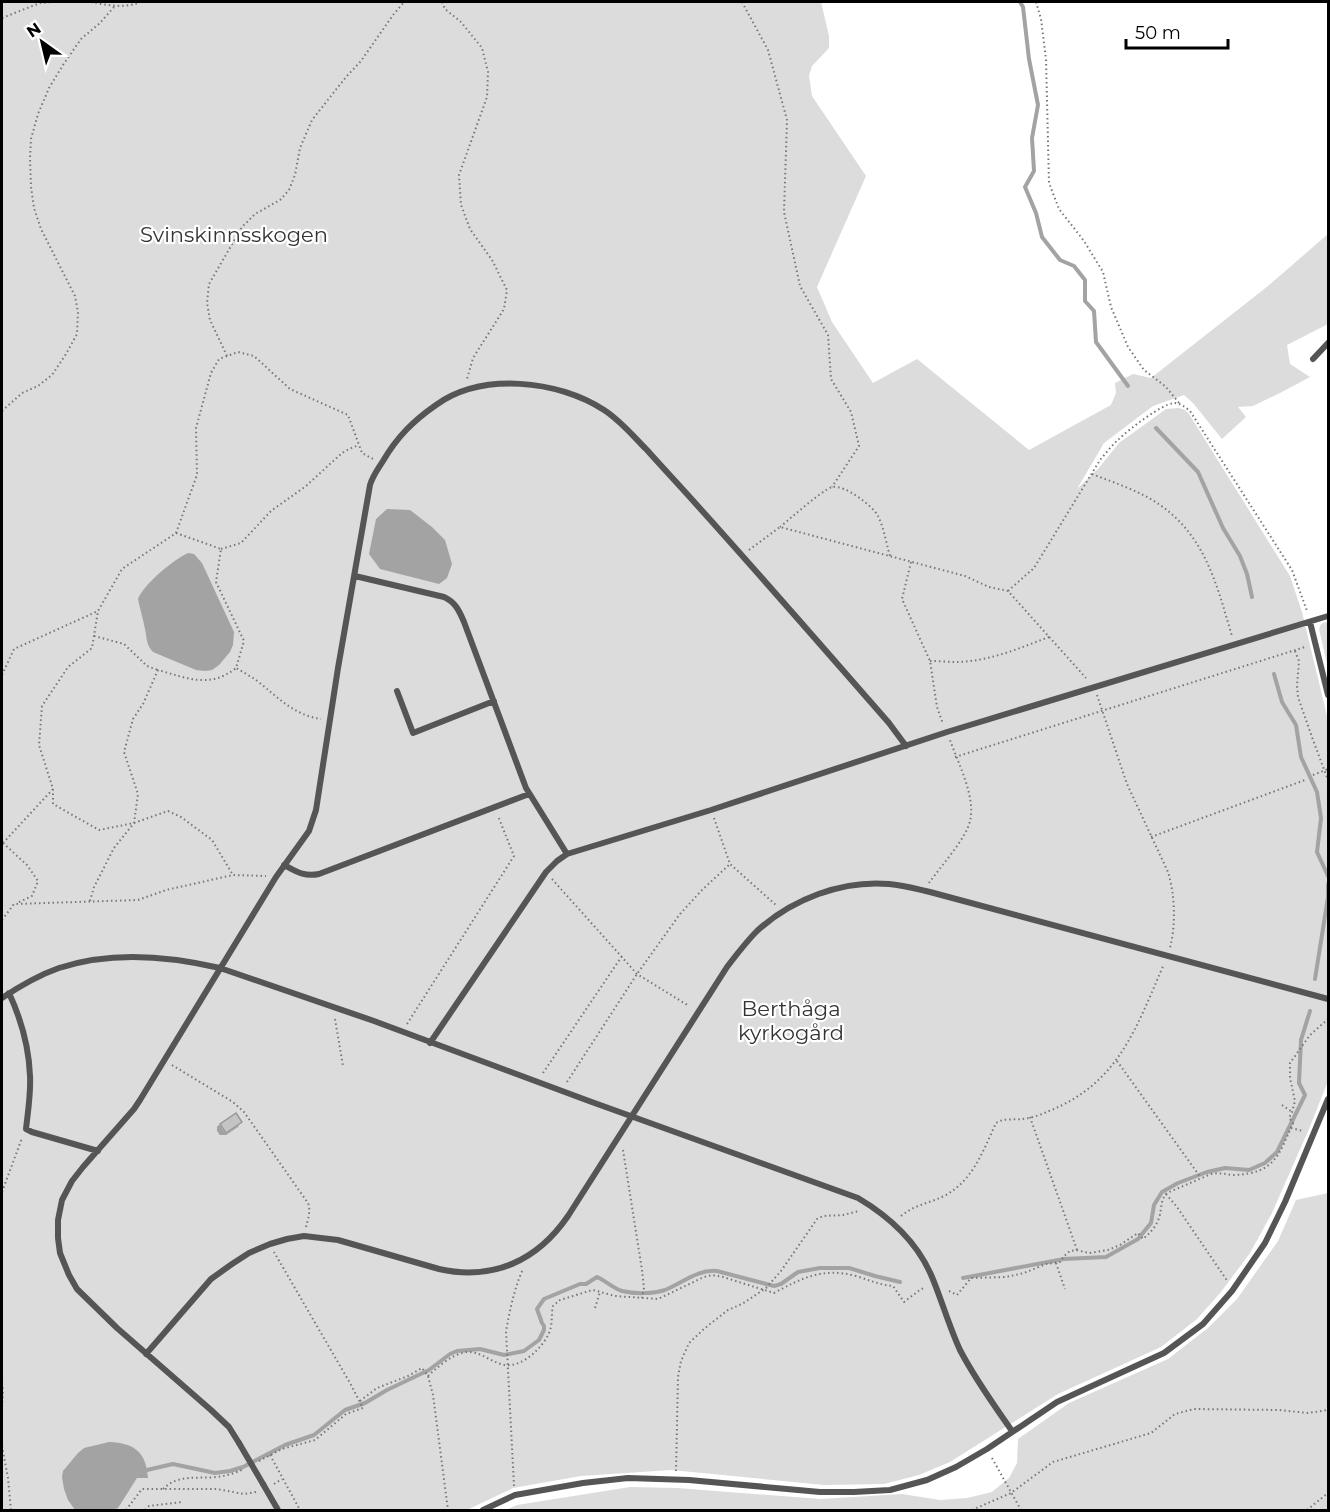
<svg xmlns="http://www.w3.org/2000/svg" width="1330" height="1512" viewBox="0 0 1330 1512" font-family="Montserrat,sans-serif">
<style>
.green{fill:#dcdcdc}
.water{fill:#a3a3a3}
.lines{fill:none;stroke-linecap:round;stroke-linejoin:round}
.stream{stroke:#a3a3a3;stroke-width:4}
.building{fill:#c4c4c4;stroke:#999;stroke-width:1.5;filter:url(#shadow)}
.path{stroke:#777;stroke-width:2;stroke-dasharray:1.5 3;stroke-linecap:butt}
.lane{stroke:#555;stroke-width:6}
.lane-bridge{stroke:#555;stroke-width:6}
.labels{text-anchor:middle;dominant-baseline:central;stroke-width:4.5;stroke-linejoin:round;paint-order:stroke}
.park-label{font-size:21px;fill:#333;stroke:#fff}
</style>
<defs>
<filter id="shadow"><feDropShadow dx="-4" dy="4" stdDeviation="0" flood-color="#0004"/></filter>
</defs>
<rect width="100%" height="100%" fill="#fff"/>
<path class="green" d="M2,2H821L829,36V48L812,66L809,76L812,96L866,176L817,287L832,322L873,383L917,359L1029,450L1111,405L1116,393L1115,383L1133,374L1151,378L1268,286L1328,234V324L1287,345L1290,364L1310,377L1280,393L1253,406L1238,407L1246,417L1222,439L1193,403L1184,395L1153,406L1104,443L1077,489L1098,469L1119,443L1166,409L1179,408L1185,410L1189,414L1290,576L1302,612L1328,720V1081L1309,1129L1272,1213L1250,1253L1221,1292L1197,1319L1161,1347L1058,1394L950,1462L919,1475L884,1484L824,1485L671,1470L581,1476L513,1488L467,1510H2Z
M1328,621V668L1319,629L1321,624Z
M1328,1193V1510H506L517,1505L630,1487L677,1488L821,1499L902,1494L940,1500L967,1498L992,1492L1009,1478L1017,1463L1018,1439L1069,1403L1168,1359L1208,1328L1237,1299L1278,1241L1296,1200Z"/>
<path class="water" d="M387,509L410,510L432,527L445,540L452,564L447,578L439,584L380,569L369,554L376,519Z
M188,553L194,554L202,563L234,632L233,645L230,652L219,665L212,670L205,671L196,670L153,652C146,645 147,638 145,629C143,619 140,609 138,599C144,584 173,560 188,553Z
M109,1442C135,1443 146,1452 148,1478H137L118,1508L113,1510H75L68,1500L64,1489L62,1477L63,1471L78,1453L84,1448Z"/>
<g class="lines">
<path class="stream" d="M1020,2L1023,7L1029,59L1038,105L1032,138L1034,171L1025,187L1036,213L1042,237L1060,260L1074,266L1085,280V301L1094,311L1096,342L1128,386
M1156,428L1198,472L1223,528L1240,556L1247,574L1252,597
M1274,674L1282,702L1296,725L1301,757L1317,792L1321,818L1317,852L1328,876
M1315,979L1328,897V884
M963,1278L1064,1259L1106,1257L1138,1239L1151,1223L1154,1205L1162,1192L1178,1183L1207,1172L1225,1168L1249,1170L1265,1163L1277,1152L1305,1095L1299,1083L1301,1040L1310,1011
M147,1470L173,1464L215,1473L230,1471L243,1467L285,1445L314,1435L345,1410L365,1403L387,1390L429,1370L450,1354L457,1351L480,1349L504,1355L524,1351L539,1340L544,1330V1326L542,1323L537,1309L544,1299L580,1284H586L597,1277C606,1281 613,1288 622,1291C634,1294 653,1294 665,1290C682,1283 698,1269 717,1271L774,1286L781,1284L798,1272L820,1268H849L875,1276L900,1282"/>
</g>
<path class="building" d="M236,1113L242,1122L226,1133L220,1124Z"/>
<g class="lines">
<path class="path" d="M91,2C107,5 124,9 140,2
M442,2L445,9L461,22L482,48L488,72L487,97L459,175L461,205L470,229L492,260L507,290L504,309L473,358L467,379
M742,2L768,50L787,120L784,212L800,286L828,335L831,379L851,412L859,446L832,487
M1036,2L1041,19L1046,59L1049,183L1059,209L1084,241L1103,272L1111,307L1128,347L1144,370L1165,386L1180,404
M2,18L40,3L52,2
M227,356L210,320L207,303L209,284L242,227L255,214L280,200L289,190L295,175L300,148L312,120L346,77L361,61L393,15L404,2
M2,411L22,393L38,386L52,375L66,354L77,334L78,312L75,296L41,229L34,208L31,187L30,158L31,139L38,114L49,88L63,65L81,39L100,23L114,7
M1092,474C1115,483 1140,491 1160,505C1206,537 1217,586 1232,636
M780,527C791,518 821,491 832,487C844,484 873,506 878,516C884,528 886,543 890,556
M176,533L221,549L216,582L244,641L236,668C243,672 250,676 256,680C278,697 293,715 321,719
M221,549L241,543L271,511L306,486L342,453L349,449L359,445
M749,550L780,527L965,576L989,587L1008,591L1086,678
M911,562L902,599L930,661L937,707L943,724
M1008,591L1034,568L1100,460C1106,453 1112,445 1119,439C1128,430 1162,404 1174,403C1180,403 1185,407 1190,411L1292,570L1307,611
M94,636L124,644L147,666L158,670
M1295,651L1299,661L1297,686L1298,697L1313,740L1328,780
M930,661C939,661 949,662 958,662C990,661 1020,648 1049,637
M2,675L14,649L98,611
M1097,695L1127,784L1168,872C1175,895 1176,924 1170,948
M955,757L1305,647
M1313,775L1328,769
M53,789V804L99,830L134,823L168,811L181,817L212,840L233,875
M714,818L730,864L777,906
M1151,837L1305,780
M3,843L53,789L39,745L42,706L68,667L92,648L98,611L122,569L176,533L197,475L196,428L211,373L219,359L238,352L254,356L290,389L348,415L362,453L373,459
M3,843L27,865L38,881L32,896L17,903
M552,879L637,974L689,1006
M929,883C940,867 966,839 970,821C976,797 958,763 950,740
M90,901L94,887L114,848L134,823L138,794L124,752L133,719L143,704L158,670C187,678 210,689 236,668
M2,920L14,904L138,900L166,890L233,875L266,876
M335,1019L343,1066
M407,1024L514,856L498,816
M1117,1061L1201,1178
M172,1065L233,1102L244,1112L308,1203C311,1211 308,1219 306,1227
M543,1073L622,956
M567,1082L637,974L680,914L702,890L730,864
M1282,1105L1292,1112
M1030,1117L1077,1250
M1291,1128L1303,1131
M623,1150L642,1270L644,1288L642,1298
M2,1192L22,1138
M1166,1194L1177,1207L1228,1282
M901,1216C914,1205 930,1203 944,1196C973,1181 983,1151 996,1123C1003,1118 1013,1120 1022,1119C1031,1118 1041,1115 1049,1111C1119,1083 1136,1028 1164,964
M1056,1263L1065,1289
M949,1291L957,1295L971,1278L1006,1277L1024,1273L1046,1264L1060,1262L1064,1256L1070,1251L1076,1250L1089,1253L1108,1250L1120,1245L1138,1233L1143,1239C1150,1233 1156,1227 1159,1218C1162,1209 1160,1200 1167,1193L1211,1174C1220,1172 1227,1175 1235,1175C1275,1173 1279,1155 1293,1123L1289,1118L1292,1112L1295,1101L1290,1078V1063L1310,1035L1328,1019
M595,1308L600,1292
M428,1376C439,1366 452,1354 467,1352C481,1351 493,1364 506,1365C523,1367 543,1347 549,1333C553,1324 551,1314 553,1306L560,1300L589,1291L593,1290L615,1296L658,1299L704,1277L712,1275L723,1277L774,1293C802,1278 823,1267 856,1276C869,1280 880,1285 893,1286L904,1302L921,1289L926,1288
M2,1383L3,1391L2,1405
M360,1401L377,1388L408,1376L422,1368L428,1376L433,1395L448,1510
M2,1446L8,1478L11,1510
M270,1455L300,1510
M992,1458L1021,1510
M259,1461L282,1449L315,1440L346,1414L363,1408L350,1383L274,1252
M676,1471L678,1377L681,1361L689,1343L705,1328L728,1310L742,1304L766,1288L781,1271L817,1219L823,1216L843,1215L859,1211
M274,1484L282,1479
M514,1486L506,1331C510,1310 514,1289 523,1269
M163,1489C178,1474 197,1479 216,1477C226,1476 235,1473 244,1469
M126,1510L142,1489H217L244,1494L256,1492
M145,1510L149,1506L182,1502
M972,1510L1011,1493L1053,1462L1151,1433L1175,1414L1194,1409L1279,1410L1308,1413L1328,1410
M1307,1510L1328,1493"/>
<path class="lane" d="M1313,359L1328,343
M355,576L444,597C455,602 459,610 464,622L526,788L567,854
M1310,622L1328,695
M397,691L413,733L494,701
M284,865C297,872 304,877 319,874L529,794
M9,993C21,1019 29,1047 30,1076C31,1093 28,1111 26,1129L32,1132L98,1151
M2,998C20,986 39,975 59,968C110,951 169,956 220,968L374,1021L589,1101L858,1198C890,1217 917,1241 932,1277C942,1301 949,1326 960,1350C975,1379 994,1405 1012,1431
M430,1043L546,872L557,861L567,854L711,810L947,732L1328,616
M146,1354L211,1279L232,1264L249,1253L270,1244L287,1239L304,1236L338,1240L439,1269C493,1281 537,1261 568,1216L727,967C737,954 746,942 757,931C792,899 842,880 889,884C903,885 917,889 930,892L1328,999
M239,1443L229,1427L211,1410L117,1328L77,1289L69,1275L60,1253L58,1238V1220L62,1200L72,1181L83,1167L134,1109L140,1100L276,877L309,831L316,810L338,668L370,485C373,475 378,469 383,461C397,437 413,421 436,405C482,372 558,380 604,410C621,421 633,436 647,450C663,468 680,486 696,504C761,576 825,650 889,723L906,746
M263,1484L278,1510
M483,1510L515,1495L583,1483L628,1478L689,1480L820,1492H854L890,1490L927,1480L956,1467L987,1449L1057,1402L1164,1353L1203,1324L1232,1291L1265,1243L1285,1202L1328,1099"/>
<path class="lane-bridge" d="M239,1443L263,1484"/>
</g>
<g class="labels">
<g class="park-label">
<text x="234" y="234">Svinskinnsskogen</text>
<text x="791" y="1008">Berthåga<tspan x="791" dy="24">kyrkogård</tspan></text>
</g>
</g>
<rect width="1330" height="1512" fill="none" stroke="#000000" stroke-width="6"/>
<g transform="translate(42 42) rotate(326)" stroke="#ffffff" stroke-width="4.5" paint-order="stroke">
<path d="M0-4.5L10 22L0 15L-10 22Z" fill="#000000"/>
<text y="-9" font-size="16" font-weight="bold" text-anchor="middle" fill="#000000">N</text>
</g>
<path d="M1126 39v9h102v-9" fill="none" stroke="#000000" stroke-width="3"/>
<text x="1135" y="39" font-size="18" fill="#000000" stroke="#ffffff" stroke-width="4.5" paint-order="stroke">50 m</text>
</svg>
